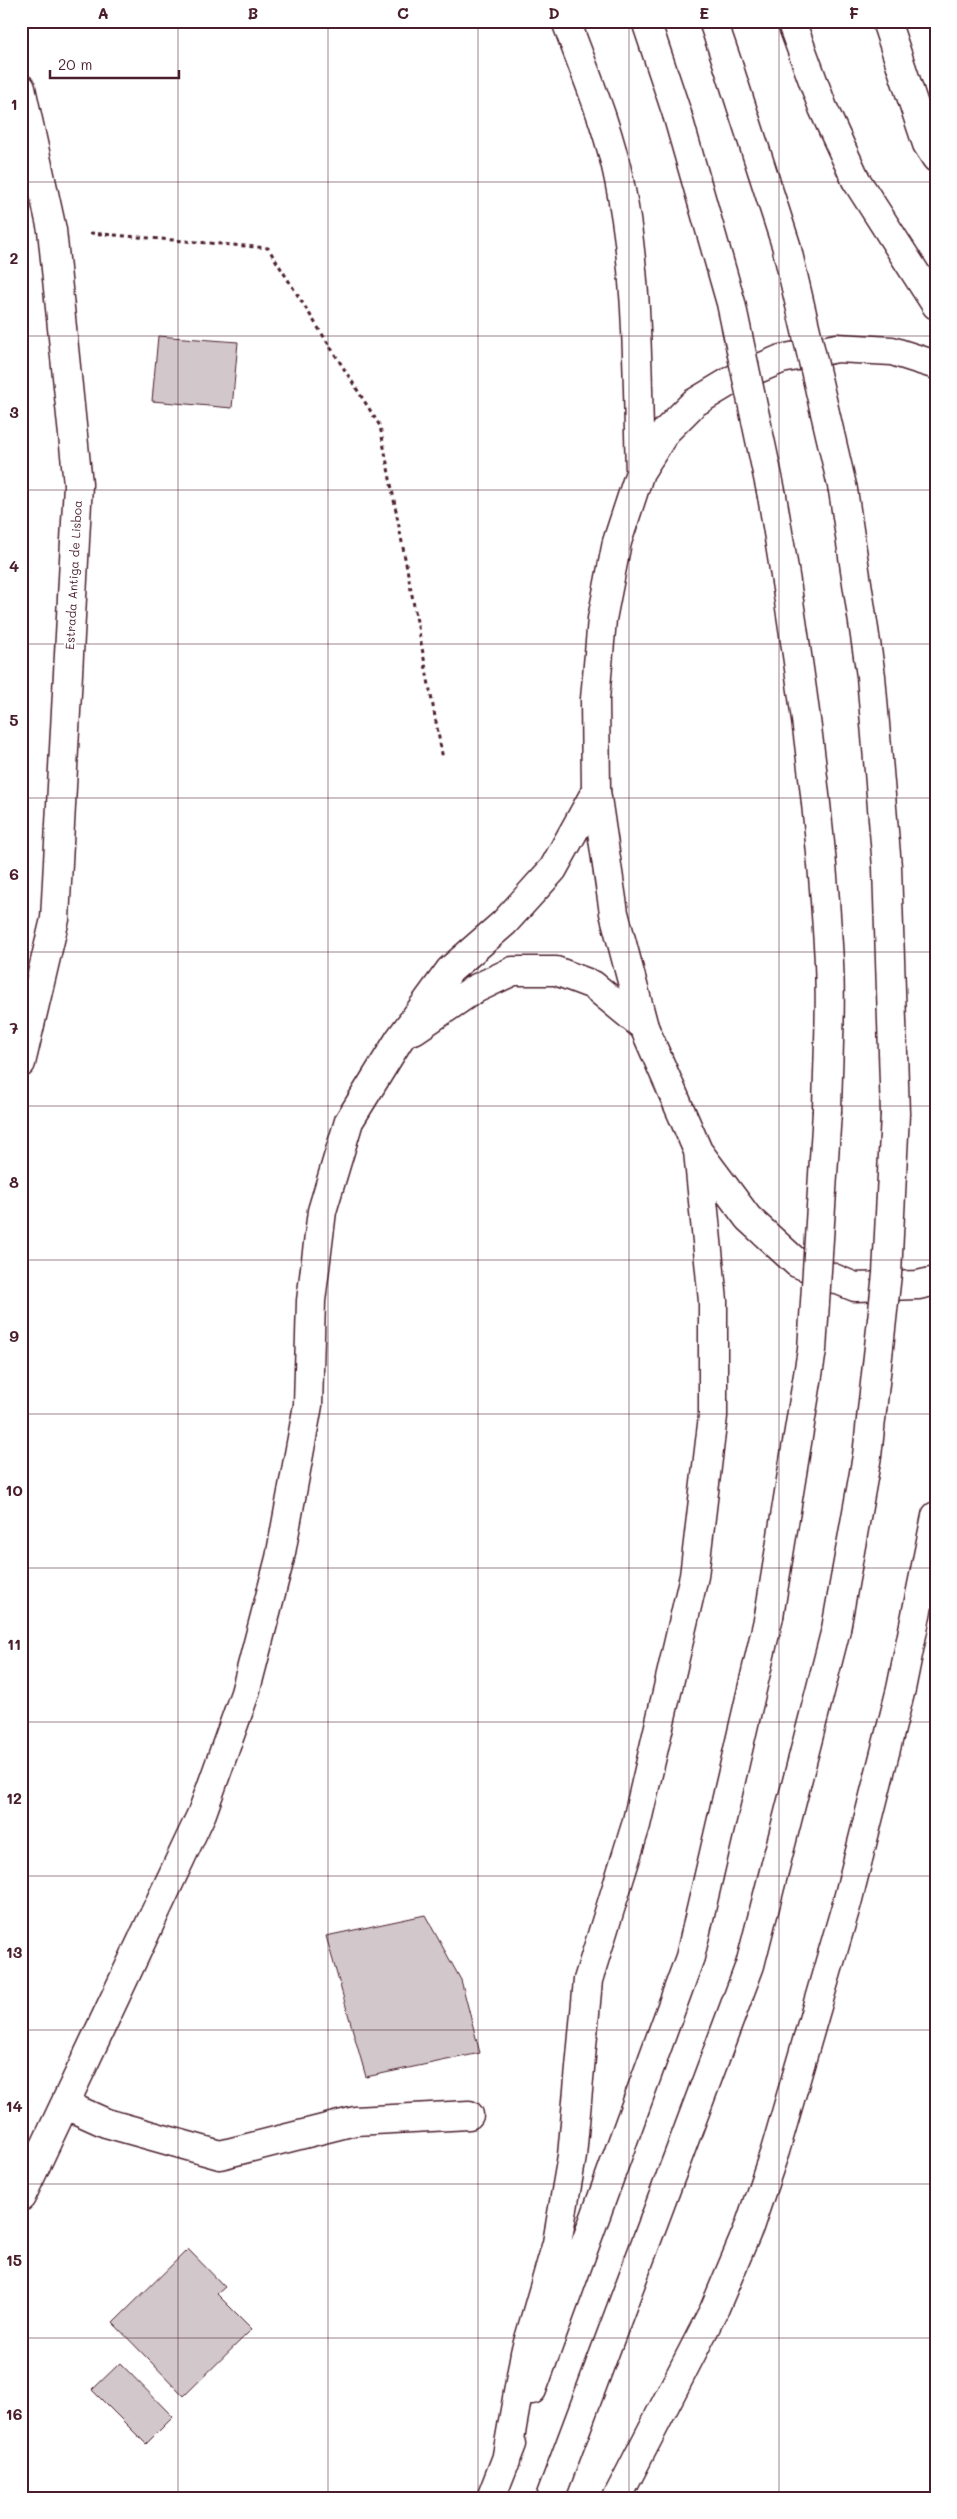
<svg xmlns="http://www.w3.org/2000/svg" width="957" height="2519" viewBox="0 0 957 2519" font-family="Mali,sans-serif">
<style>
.building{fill:#d2c7cb;stroke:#4a1f2b}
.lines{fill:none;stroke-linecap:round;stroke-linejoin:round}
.minor-casing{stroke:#4a1f2b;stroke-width:31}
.major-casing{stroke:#4a1f2b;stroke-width:31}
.highway-casing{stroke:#4a1f2b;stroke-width:31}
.path{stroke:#4a1f2b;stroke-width:3;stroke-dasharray:4 4;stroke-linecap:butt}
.minor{stroke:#fff;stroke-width:28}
.major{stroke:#fff;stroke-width:28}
.highway{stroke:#fff;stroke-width:28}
.highway-bridge-casing{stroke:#4a1f2b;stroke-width:31;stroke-linecap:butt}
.highway-bridge{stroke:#fff;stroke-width:28}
.grid{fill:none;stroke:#4a1f2b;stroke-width:1;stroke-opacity:0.55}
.labels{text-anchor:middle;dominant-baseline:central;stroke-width:4;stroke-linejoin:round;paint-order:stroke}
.street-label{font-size:12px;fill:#4a1f2b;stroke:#fff}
.neatline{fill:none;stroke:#4a1f2b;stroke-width:2}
.grid-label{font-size:16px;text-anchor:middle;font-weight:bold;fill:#4a1f2b}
</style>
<rect width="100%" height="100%" fill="#fff"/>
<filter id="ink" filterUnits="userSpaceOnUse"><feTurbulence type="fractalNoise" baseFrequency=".02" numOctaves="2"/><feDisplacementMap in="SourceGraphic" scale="10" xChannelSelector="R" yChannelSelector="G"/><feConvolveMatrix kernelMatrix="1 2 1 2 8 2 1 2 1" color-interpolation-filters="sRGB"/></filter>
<g filter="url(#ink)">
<path class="building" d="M158,336L238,342L232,408L152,401Z
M425,1915L461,1980L480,2053L366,2077L326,1936Z
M188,2249L225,2287L217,2294L252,2329L184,2396L113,2323Z
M120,2363L173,2417L146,2444L92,2390Z"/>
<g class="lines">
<defs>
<path id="minor" d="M886,21L927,144L936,158
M414,1030L473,990L513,971H556L593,985L644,1027
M66,2105L106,2123L220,2155L355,2121L469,2115
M21,2197L202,1813L245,1693L280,1558L308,1405L311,1301L322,1211L349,1121L399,1040L450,970L504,923L553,869L596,791"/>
<path id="major" d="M21,88L52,230L78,484L55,919L21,1063"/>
<path id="highway" d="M566,21C585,73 608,125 619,180C639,276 637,374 640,472
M646,21L677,114
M713,21L728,65
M791,21L823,108L856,180L936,305
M936,365L892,351L837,348L781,359L734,379L694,403L666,431L640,472L617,542L602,619L595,699L596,791L614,913L644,1027L698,1151L748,1218L797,1263L855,1287L918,1285L936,1281
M843,490L871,676L887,867L895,1114
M772,496C797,645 819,794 828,945C832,1000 828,1056 827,1111
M532,2390L690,1957L769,1616
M506,2461L525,2353L557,2243L572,2156L588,1980L636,1825L694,1576L713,1416V1301L698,1151
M491,2498L512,2444
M550,2498L750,1965L836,1629
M617,2498L714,2310L749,2227L775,2151L847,1903L901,1689L936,1516"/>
</defs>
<use href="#minor" class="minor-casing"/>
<use href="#major" class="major-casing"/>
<use href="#highway" class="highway-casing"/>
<path class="path" d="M90,233L268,248L380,426L443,759"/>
<use href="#minor" class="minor"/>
<use href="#major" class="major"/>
<use href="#highway" class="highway"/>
<defs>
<path id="highway-bridge" d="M728,65L786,245L843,490
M677,114L731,303L772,496
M769,1616L812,1350L827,1111
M836,1629L867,1456L887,1274L895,1114"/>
</defs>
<use href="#highway-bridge" class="highway-bridge-casing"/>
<use href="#highway-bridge" class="highway-bridge"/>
</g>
</g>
<path class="grid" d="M178,21V2498M328,21V2498M478,21V2498M629,21V2498M779,21V2498M21,182H936M21,336H936M21,490H936M21,644H936M21,798H936M21,952H936M21,1106H936M21,1260H936M21,1414H936M21,1568H936M21,1722H936M21,1876H936M21,2030H936M21,2184H936M21,2338H936"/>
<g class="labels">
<g class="street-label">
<text transform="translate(73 575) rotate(-87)">Estrada Antiga de Lisboa</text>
</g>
</g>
<rect width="957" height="2519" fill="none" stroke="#fff" stroke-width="55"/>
<path d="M50 70v8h129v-8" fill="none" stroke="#4a1f2b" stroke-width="2.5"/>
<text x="58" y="70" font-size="15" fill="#4a1f2b" stroke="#ffffff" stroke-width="4" paint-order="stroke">20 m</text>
<rect x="28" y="28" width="902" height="2464" class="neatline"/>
<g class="grid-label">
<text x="103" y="19">A</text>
<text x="253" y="19">B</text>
<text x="403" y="19">C</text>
<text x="554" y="19">D</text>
<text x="704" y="19">E</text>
<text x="854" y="19">F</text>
<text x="14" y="110">1</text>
<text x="14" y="264">2</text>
<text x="14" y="418">3</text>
<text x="14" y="572">4</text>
<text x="14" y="726">5</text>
<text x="14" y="880">6</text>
<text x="14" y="1034">7</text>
<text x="14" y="1188">8</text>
<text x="14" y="1342">9</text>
<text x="14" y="1496">10</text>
<text x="14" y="1650">11</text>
<text x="14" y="1804">12</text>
<text x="14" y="1958">13</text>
<text x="14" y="2112">14</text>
<text x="14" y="2266">15</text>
<text x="14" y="2420">16</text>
</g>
</svg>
